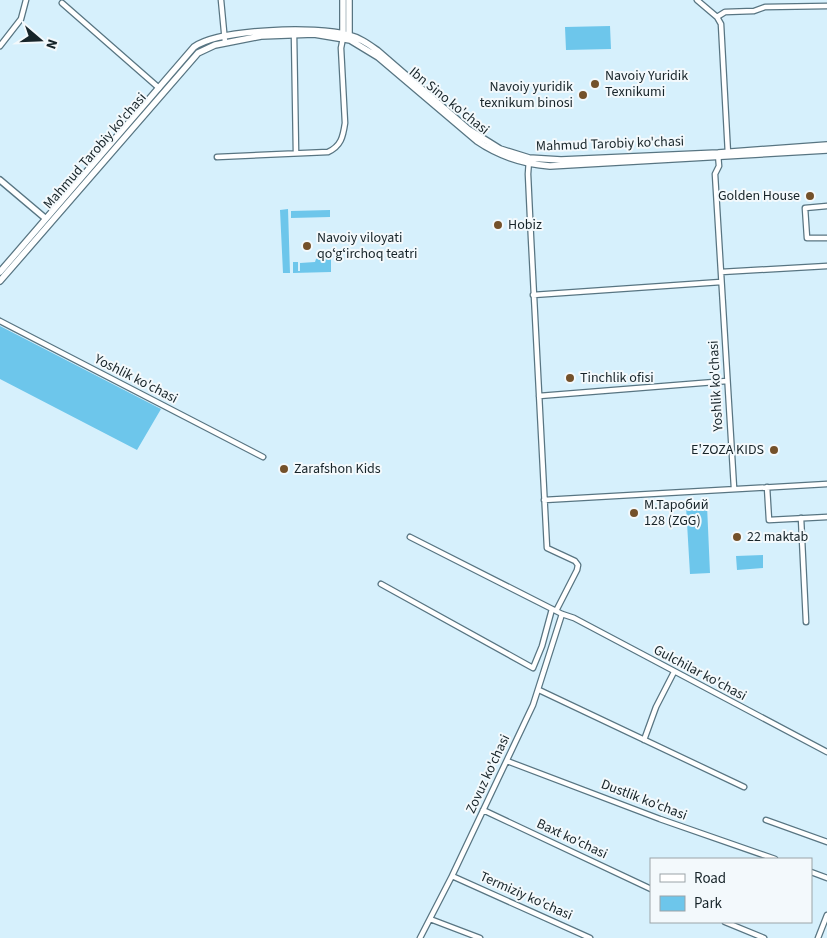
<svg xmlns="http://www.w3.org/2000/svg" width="827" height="938" viewBox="0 0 827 938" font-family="'Source Sans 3',sans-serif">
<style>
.green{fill:#6dc6eb}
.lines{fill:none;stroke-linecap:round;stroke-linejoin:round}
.minor-casing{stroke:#587582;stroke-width:7}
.tertiary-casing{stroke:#587582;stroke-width:8}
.secondary-casing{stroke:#587582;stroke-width:8}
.minor{stroke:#fff;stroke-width:4.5}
.tertiary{stroke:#fff;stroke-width:5}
.secondary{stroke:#fff;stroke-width:5.5}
.poi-dot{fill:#74512a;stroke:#f3f9fc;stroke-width:2}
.labels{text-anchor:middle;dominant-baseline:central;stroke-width:4;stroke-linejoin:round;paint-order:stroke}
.poi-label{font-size:14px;fill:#172429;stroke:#f3f9fc;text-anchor:start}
.street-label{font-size:14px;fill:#172429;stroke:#f3f9fc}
</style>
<rect width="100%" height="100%" fill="#d6f0fc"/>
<path class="green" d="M610,26L611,49L566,50L565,27Z
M288,209L290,273H283L280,210Z
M330,210V217L291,218V211Z
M324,254L331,256V272L293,273V262H298V271H300V263L315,262L316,259L318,258V255H322V261H324Z
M0,326L161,409L137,450L0,379Z
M707,505L710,573L690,574L686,506Z
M763,555V568L737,570L736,556Z"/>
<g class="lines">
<defs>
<path id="minor" d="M221,0L225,42
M697,0L717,17L721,24L728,154
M62,3L159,88
M717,17L725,12L754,11L765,7L827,6
M294,34L296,153
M0,46L21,19L26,0
M718,154L719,166L715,174L734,488
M217,157L328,152C341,146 343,137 345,123L341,48L343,38
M529,160L528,174L531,238L547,548L575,561L578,565L577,570L556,611
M827,206L805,208L807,238H827
M721,272L827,266
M533,295L721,282
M0,321L263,457
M539,396L727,381
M767,487L769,520L827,517
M544,500L827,484
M801,518L806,622
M410,537L562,614L574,618L827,752
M381,584L533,668L542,646L552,609
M539,690L744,787
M644,740L656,707L674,672
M507,761L660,819L775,859
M483,810L651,889
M766,820L827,842
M811,872L827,878
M452,876L590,938
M430,919L480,938
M725,922L764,938
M420,938L452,876L533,705L562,614
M818,938L827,915"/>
<path id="tertiary" d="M0,180L45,218"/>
<path id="secondary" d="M343,0V35
M349,0V38
M0,272L194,47C220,29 317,26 348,35C360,38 368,44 378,51L468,129L500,149L529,158L561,160L718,153L827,145
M0,281L198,53L215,45L261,36L314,34L350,40L378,57L477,141C499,156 524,164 550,166L827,150"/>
</defs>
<use href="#minor" class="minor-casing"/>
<use href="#tertiary" class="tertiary-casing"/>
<use href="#secondary" class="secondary-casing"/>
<use href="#minor" class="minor"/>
<use href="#tertiary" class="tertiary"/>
<use href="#secondary" class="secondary"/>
</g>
<g class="poi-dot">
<circle cx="595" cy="84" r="5"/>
<circle cx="583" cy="95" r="5"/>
<circle cx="810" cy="196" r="5"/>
<circle cx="498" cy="225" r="5"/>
<circle cx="307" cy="246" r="5"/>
<circle cx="570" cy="378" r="5"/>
<circle cx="774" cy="450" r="5"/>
<circle cx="284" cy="469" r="5"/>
<circle cx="634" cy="513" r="5"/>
<circle cx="737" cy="537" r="5"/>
</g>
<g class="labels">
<g class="poi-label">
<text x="605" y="76">Navoiy Yuridik<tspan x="605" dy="16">Texnikumi</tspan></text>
<text x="573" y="87" text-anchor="end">Navoiy yuridik<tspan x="573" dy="16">texnikum binosi</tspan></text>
<text x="800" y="196" text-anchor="end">Golden House</text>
<text x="508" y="225">Hobiz</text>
<text x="317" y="238">Navoiy viloyati<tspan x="317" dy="16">qoʻgʻirchoq teatri</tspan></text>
<text x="580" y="378">Tinchlik ofisi</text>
<text x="764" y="450" text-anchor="end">E'ZOZA KIDS</text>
<text x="294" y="469">Zarafshon Kids</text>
<text x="644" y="505">М.Таробий<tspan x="644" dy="16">128 (ZGG)</tspan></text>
<text x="747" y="537">22 maktab</text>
</g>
<g class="street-label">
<text transform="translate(449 101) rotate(39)">Ibn Sino ko'chasi</text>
<text transform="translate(610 144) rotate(-2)">Mahmud Tarobiy ko'chasi</text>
<text transform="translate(95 151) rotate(-49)">Mahmud Tarobiy ko'chasi</text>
<text transform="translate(136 379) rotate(27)">Yoshlik ko'chasi</text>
<text transform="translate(716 386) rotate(-93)">Yoshlik ko'chasi</text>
<text transform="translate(700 673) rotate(28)">Gulchilar ko'chasi</text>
<text transform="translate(488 774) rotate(-65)">Zovuz ko'chasi</text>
<text transform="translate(644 800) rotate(21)">Dustlik ko'chasi</text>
<text transform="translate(572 839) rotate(25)">Baxt ko'chasi</text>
<text transform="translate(526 896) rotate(24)">Termiziy ko'chasi</text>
</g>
</g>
<rect x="650" y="858" width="162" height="65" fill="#f3f9fc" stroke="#9ba4a8"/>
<rect x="660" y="874" width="25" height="8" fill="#ffffff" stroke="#9ba4a8"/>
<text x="694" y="883" font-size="15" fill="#172429">Road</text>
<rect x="660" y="896" width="25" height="15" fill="#6dc6eb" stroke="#9ba4a8"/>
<text x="694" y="908" font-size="15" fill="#172429">Park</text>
<g transform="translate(40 40) rotate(109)" stroke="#f3f9fc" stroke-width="4" paint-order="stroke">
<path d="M0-4L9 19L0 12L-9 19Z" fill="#172429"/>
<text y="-8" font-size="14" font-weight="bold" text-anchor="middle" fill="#172429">N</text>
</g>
</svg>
